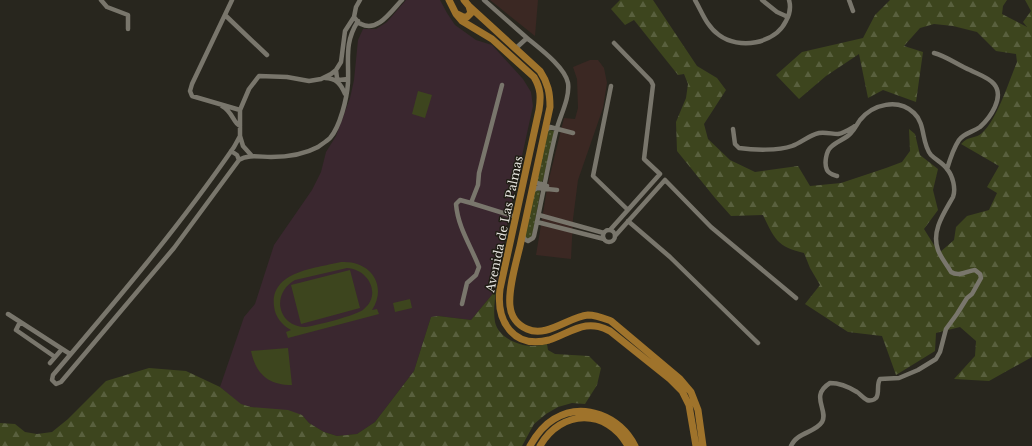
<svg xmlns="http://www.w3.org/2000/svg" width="1032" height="446" viewBox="0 0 1032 446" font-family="'Libre Baskerville',serif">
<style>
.commercial{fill:#3b2823}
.education{fill:#3a272f}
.grass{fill:url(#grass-dots)}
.forest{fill:url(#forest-firs)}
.park{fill:#3d451e;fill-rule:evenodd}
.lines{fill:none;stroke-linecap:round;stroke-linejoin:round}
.street{stroke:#79766c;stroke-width:4.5}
.primary{stroke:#9f732b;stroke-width:7}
.labels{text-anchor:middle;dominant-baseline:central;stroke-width:3;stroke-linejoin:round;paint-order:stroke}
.street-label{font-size:12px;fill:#e4e2dd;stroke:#1f1d14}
</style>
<defs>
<pattern id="grass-dots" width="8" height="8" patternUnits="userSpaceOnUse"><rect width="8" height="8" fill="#3d451e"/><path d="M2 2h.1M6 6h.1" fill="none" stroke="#59603e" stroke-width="1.8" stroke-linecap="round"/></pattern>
<pattern id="forest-firs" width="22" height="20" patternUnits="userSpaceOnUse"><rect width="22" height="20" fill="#3d451e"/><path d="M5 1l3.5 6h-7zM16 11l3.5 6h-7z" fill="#59603e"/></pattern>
</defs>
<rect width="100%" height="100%" fill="#28261e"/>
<path class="commercial" d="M490,0H538L535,36Z
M590,60H598L604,68L607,83L603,108L578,180L573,219L571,259L536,255L548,183L564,118L575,119L578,108L577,79L573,67Z"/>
<path class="education" d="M406,0H440L447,13L455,25L476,40L492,45L523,79L531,92L533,106L509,215L496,290L471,320L438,316L431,317L414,371L375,422L357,434L337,436L324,432L309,423L302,415L251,407L240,404L220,387L244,317L255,304L274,245L312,190L321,172L326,152L336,136L350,98L354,80L358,40L363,29H376L387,22Z"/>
<path class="grass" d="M550,130L554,131L555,133L543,180L542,182H538L537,178L548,131Z
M536,190L540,191V194L532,237L527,239L525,237L533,194Z"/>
<path class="forest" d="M620,0H653L697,66L717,78L726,90L704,124L708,139L730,160L755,172L798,166L810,186L841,183L886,168L902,162L910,151L909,129L915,134L920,155L938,169L933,190L938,210L924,229L939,253L954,240L956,227L967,216L989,210L997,193L987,187L999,166L961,144C969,135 976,139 982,133C997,120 1009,81 1017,62L1016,54L996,51L977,32L953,26L934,24L920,28L904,46L923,52L916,102L883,90L868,98L859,54L826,76L799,99L776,75L802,52L863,38L875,15L890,0H1007L1003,6L1002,14L1027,27L1023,22L1031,11L1025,0H1032V357L989,381L954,379L975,356L976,341L960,327L936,333L935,351L896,375L882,336L848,332L805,304L820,285L810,268L804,253C777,247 774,238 763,215L731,216L715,198L677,151L676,122L686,98L688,84L684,74L678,75L634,20L625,25L611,9Z
M496,290C495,300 493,311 495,322C498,337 518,346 532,346C537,346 542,345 547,344L548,350L555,354L589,356L601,368L597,385L585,404L572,403L558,407L546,414L534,424L522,446H0V423L15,424L25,432L37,434L52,432L68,419L106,381L149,368L186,371L220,387L241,404L251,407L288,410L302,415L309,423L324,432L337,436L357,434L375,422L414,371L431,317L438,316L471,320Z"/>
<path class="park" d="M418,91L432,95L425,118L412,114Z
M341,262C370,260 388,285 372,310L377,309L379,314L288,338L286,332L291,330C282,325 275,317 274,306C270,271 317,268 341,262ZM347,268C368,269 382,294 364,309C358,315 315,326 305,327C299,327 293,325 288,321C274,308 280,288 295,280Z
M350,270L360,308L301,324L291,285Z
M410,299L412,308L395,312L393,303Z
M288,348L292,385C268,385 256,374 251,351Z"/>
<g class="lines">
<path class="street" d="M101,0L107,7L128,15V29
M232,0L192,84L190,91L192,96L240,110
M360,0L356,7L354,17C356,19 358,23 361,24C378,33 392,10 402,0
M484,0L527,38
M695,0C702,12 707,27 719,35C739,50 775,44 786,21C790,14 791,7 789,0
M762,0L777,12L788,17
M849,0L853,11
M225,15L267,55
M354,17L345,31L341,62L336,70L331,74L321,79L309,81L287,77L259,76L249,89L240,110V136L234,147C179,227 116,301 53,375L52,380L56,384L61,382L174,248L239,160C248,154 260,157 271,157C287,157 303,155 318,147C322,144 327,141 330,138C340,127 347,98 348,83C349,59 344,43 358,21
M515,49L527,38C539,48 565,67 568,83C570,97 561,114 557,128C548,163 542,200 534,236L533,238L528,241L524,239L523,234
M934,53C946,56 958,65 970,70C977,74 988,77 994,84C1005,97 990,118 980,127C973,132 964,133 959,140C953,149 950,159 947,169
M336,70L337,78L339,80L348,79
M325,78C336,78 341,84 345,94
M502,85L479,173L478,185L471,203L516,217
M611,86L593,176L628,210
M222,106C233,112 233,123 240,126
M733,129L735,144L739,148C753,150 778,151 792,146C801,143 809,135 819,133C826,132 832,134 838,134C844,133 850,129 855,126
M545,131L550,127L573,133
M240,136L243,146L252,156
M231,151L237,155L239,160
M534,179L537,183L547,186
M532,191L537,188L557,190
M539,215L604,233
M628,221L670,257L758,343
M537,222L604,239
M603 236a6 6 0 1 1 12 0a6 6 0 1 1-12 0Z
M610,230L660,174L644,159L653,85L651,81L614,43
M615,236L665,180L711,227L796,298
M462,304L467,283L476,275L479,267C471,246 458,228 456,204L460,200L471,203
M8,314L70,354
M20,322L16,330L55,357
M50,363L62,349
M791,446C797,432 815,433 822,422C829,410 809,396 830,383C839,383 849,387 857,392C860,394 863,398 867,400C870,401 874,400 876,398C880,393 876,385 880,379L899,378L918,370L936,359L940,352L946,329L957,314L967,298L972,294L981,278L980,274L975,270C967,271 959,277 951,272C947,265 941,258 938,250C931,231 944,213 953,197C956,189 953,176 947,169C943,163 936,160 931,155C921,143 926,124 914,113C898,98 873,104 860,120C857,124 855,129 851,133C846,139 837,141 831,147C826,151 824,164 827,170C829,174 834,175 837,176"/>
<path class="primary" d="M449,0L456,14L462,21L492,39L534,77C541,89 541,97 539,110L500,289C496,321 513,349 549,340C562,336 573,328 586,326C596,325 602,327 610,331L670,379L682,391L689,405L696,446
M464,0L469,6L540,71C548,83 550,93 550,107C540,153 530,199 520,246C516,263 508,289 510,306C511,316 517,325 527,329C547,338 568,317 588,315C596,315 603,318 611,321L680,379L691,392L698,410L703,446
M457,14L463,17H467L471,13L469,6
M530,446C536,435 544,425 554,419C584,401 620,417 635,446
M540,446C561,409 607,408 628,446"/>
</g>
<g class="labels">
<g class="street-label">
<text transform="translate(504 224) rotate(-78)">Avenida de Las Palmas</text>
</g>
</g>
</svg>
